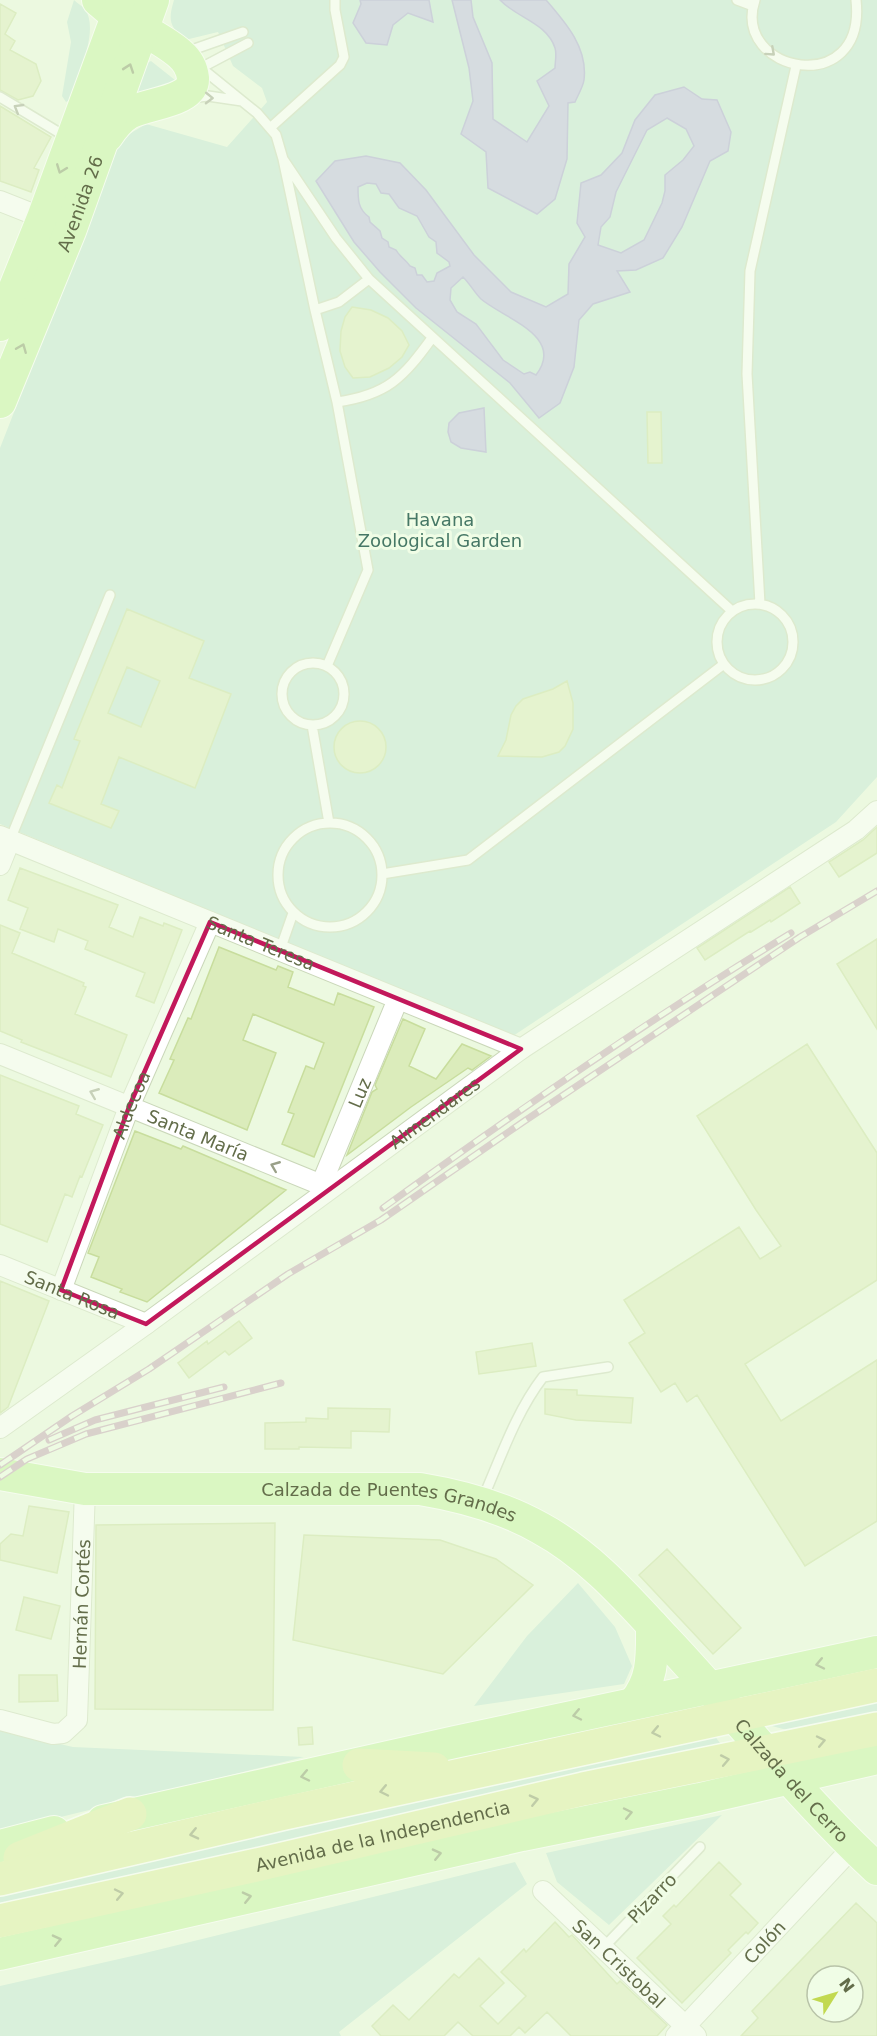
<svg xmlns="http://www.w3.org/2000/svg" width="877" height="2036" viewBox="0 0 877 2036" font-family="'DejaVu Sans',sans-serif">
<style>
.green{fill:#c1e5d4}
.water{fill:#bbb8e0;stroke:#a49fd1;stroke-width:1.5;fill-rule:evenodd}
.building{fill:#dbecbb;stroke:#c8dd9d;stroke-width:1.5;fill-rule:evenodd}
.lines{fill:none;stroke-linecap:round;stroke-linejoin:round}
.lane-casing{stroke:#cad7b9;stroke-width:12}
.street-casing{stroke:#cad7b9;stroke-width:22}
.primary-casing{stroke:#fff;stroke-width:34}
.highway-casing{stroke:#fff;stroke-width:36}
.lane{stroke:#fff;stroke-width:9}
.street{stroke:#fff;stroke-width:20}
.primary{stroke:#c3f39e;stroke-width:32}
.highway{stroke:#deee9d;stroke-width:33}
.rail-casing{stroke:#c0a1b2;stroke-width:7}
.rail{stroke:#f0fde6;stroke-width:4.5;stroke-dasharray:14;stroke-linecap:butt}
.oneway{stroke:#9aa089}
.oneway2{stroke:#809563}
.oneway3{stroke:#889463}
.marked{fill:none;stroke:#c2185b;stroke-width:4.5;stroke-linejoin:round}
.labels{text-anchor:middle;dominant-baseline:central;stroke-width:6;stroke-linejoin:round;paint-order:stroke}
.street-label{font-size:18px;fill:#636d4a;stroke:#f0fde6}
.park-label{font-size:18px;fill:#467866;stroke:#f0fde6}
</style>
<rect width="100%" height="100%" fill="#ecf9e0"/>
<path class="green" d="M74,0C77,3 82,6 85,9C100,31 77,77 70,100L66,102L62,96L71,42L67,22Z
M174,0H877V777L836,822L513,1036L0,824V448L121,139L146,124L227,147L267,102L262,88L233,66L218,32L185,40C169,26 168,20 174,0Z
M151,61L175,80L177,84L137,94L147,63Z
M578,1583L615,1627L632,1666L624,1684L474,1706L527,1636Z
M877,1701V1721L808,1736L765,1724Z
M0,1730L73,1747L304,1757L0,1832Z
M714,1735L726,1751L0,1910V1897L82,1876Z
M722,1815L609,1925L557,1882L546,1853Z
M515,1862L527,1884L339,2032L341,2036H0V1986L141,1954Z"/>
<path class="water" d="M360,0H429L433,22L408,13L393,25L387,45L366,43L353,23L361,4Z
M452,0H471L473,17L492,63L493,119L527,142L549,106L537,81L555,68C555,62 557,54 555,48C547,23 517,18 500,0H546C566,23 588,48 584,80C583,87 578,95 575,102L568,103L567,159L555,199L537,214L488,188L486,152L461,134L473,101L469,68Z
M684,87L702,99L717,100L731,132L728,151L710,161L682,227L663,258L636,270L617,271L630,292L593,304L579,320L574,367L560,403L539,418L510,383L416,308L380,272L354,242L316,181L335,161L366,156L400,163L426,190L474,255L511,292L546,307L568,294L569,264L585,237L577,223L581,183L601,175L622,153L635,120L655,95ZM667,118L686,129L694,146L683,160L665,175V191L662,203L644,240L621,253L598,245L601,227L610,217L616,192L647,130ZM367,183L376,184L381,193L389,194L399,208L417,216L429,237L436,242L437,253L449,262L450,266L437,273L434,281L427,282L422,275H417L415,268L410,266C406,260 400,257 396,250L389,247L388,242L382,238L380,231L370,222L369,217C358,209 358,200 358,187ZM463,277C470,284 475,293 481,299C503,318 566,336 536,375L530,372L524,374L503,360L476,324L457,312L450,300L451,288Z
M484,408L486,452L461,448L451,442L448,432L449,423L459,413Z"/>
<path class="building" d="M0,4L16,13L5,34L15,41L10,50L36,64L41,81L33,96L18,100L0,90Z
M0,106L51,137L34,168L39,170L31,192L0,181Z
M352,307L371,310L388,318L402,331L409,345L402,357L389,368L370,377L353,378L345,367L340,351L341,331L345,317Z
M647,412H661L662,463H648Z
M127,609L204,641L189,678L231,694L195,788L119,757L101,804L119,811L111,828L49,803L57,785L62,788L80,741L74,739ZM127,667L160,681L141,727L108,713Z
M567,681L573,703V729L565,746L559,752L542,757L498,756L506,740L511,715L516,706L523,699L553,689Z
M334 747a26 26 0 1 1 52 0a26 26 0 1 1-52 0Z
M877,827V853L839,877L829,862L863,840Z
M20,868L118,905L109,927L133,937L140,917L163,926L164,923L182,930L154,1003L136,996L145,973L85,949L88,941L58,929L54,942L20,929L28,908L8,900Z
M790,887L800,903L771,922L770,920L751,932L750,931L705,960L697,948Z
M0,925L20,933L12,953L84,983L83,986L86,987L75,1014L127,1035L111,1077L21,1042L22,1040L0,1031Z
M877,939V1029L837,964Z
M219,947L276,970L278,966L293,972L288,987L334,1005L338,993L374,1007L314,1157L282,1144L294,1114L288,1112L306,1066L314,1069L324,1043L253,1014L243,1040L276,1053L247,1130L159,1093L174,1060L170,1059L188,1018L191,1019Z
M403,1019L425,1029L409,1066L436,1079L462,1044L491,1056L472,1070L468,1068L411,1107L347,1155L372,1092L377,1089L375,1085Z
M807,1044L877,1153V1280L745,1364L781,1421L877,1360V1521L805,1566L697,1395L687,1402L675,1383L661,1392L629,1343L645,1333L624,1300L739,1227L760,1259L781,1246L756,1210L697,1116Z
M0,1075L79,1106L76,1114L103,1125L82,1177L80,1176L72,1197L65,1194L47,1242L0,1224Z
M135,1131L181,1149L183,1146L286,1190L147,1302L120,1292L122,1289L91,1277L99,1257L88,1253Z
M0,1281L49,1301L8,1407L0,1413Z
M239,1321L252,1338L229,1355L225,1351L189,1378L178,1363L207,1341L208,1344Z
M532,1343L536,1366L479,1374L476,1352Z
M545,1389L577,1390V1395L633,1398L631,1423L576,1420L545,1414Z
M328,1408L390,1409L389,1432L351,1431V1448L299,1447V1449H265V1423L306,1422V1418L328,1419Z
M29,1506L69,1512L57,1573L0,1560V1544L11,1534L23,1536Z
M275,1523L273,1710L95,1709L96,1525Z
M304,1535L440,1540L496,1559L533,1585L443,1674L293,1640Z
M667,1549L741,1628L713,1654L639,1575Z
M24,1597L60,1606L51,1639L16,1630Z
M19,1675H57L58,1701L19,1702Z
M312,1727L313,1744L299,1745L298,1728Z
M719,1862L741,1884L730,1895L758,1923L748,1934L746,1932L728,1950L731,1953L682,2003L637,1958L671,1924L663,1916L674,1905L676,1907Z
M856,1903L877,1923V2036H741L758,2018L752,2011ZM817,1976H853V2012H817Z
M555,1922L569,1937L572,1935L617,1984L620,1981L667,2025L657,2036H571L547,2012L525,2033L519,2027L510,2036H473L458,2022L444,2036H381L372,2026L393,2005L409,2020L454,1974L459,1978L479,1958L504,1983L480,2006L498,2024L526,1996L501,1972L524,1949L526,1952Z"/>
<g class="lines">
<defs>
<path id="lane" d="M737,0L753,6
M755,0C731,73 867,100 856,0
M186,52L243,32
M200,67L257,113L276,135L283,159
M197,70L248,43
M0,97L68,138
M190,98L208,96L242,101
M270,128L340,65L344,57L335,10V0
M315,310L339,302L369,279
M337,402C387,395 403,378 432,338
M717 642a38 38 0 1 1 76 0a38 38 0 1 1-76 0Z
M760,604L747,374L750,271L796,66
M282 694a31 31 0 1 1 62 0a31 31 0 1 1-62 0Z
M327,666L368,570L337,402L315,310L283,159L336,238L369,279L732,611
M312,725L329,823
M278 875a52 52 0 1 1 104 0a52 52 0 1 1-104 0Z
M10,840L110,595
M382,874L468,860L724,664
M280,950L293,913
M483,1498C501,1457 516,1412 543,1377L608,1367
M603,1948L700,1847"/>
<g id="street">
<path d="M0,201L43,218"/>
<path id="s1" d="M0,836L521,1049"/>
<path d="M0,865L10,840"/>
<path id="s2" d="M0,1054L329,1188"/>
<path id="s3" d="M321,1185L398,999"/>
<path id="s4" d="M0,1265L146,1324"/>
<path id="s5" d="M61,1290L129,1107L210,922"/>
<path id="s6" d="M0,1428L146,1324L521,1049L856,830L877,811"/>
<path id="s7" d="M0,1720L53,1734L63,1733L77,1720L85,1489"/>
<path id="s8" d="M543,1891L696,2036"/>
<path id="s9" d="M676,2036L853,1847"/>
</g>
<g id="primary">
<path d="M98,0C105,6 112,13 120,17C140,29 163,39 180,54C187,60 192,69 193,78C194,102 148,103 129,113C119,119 113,127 107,136"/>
<path d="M0,325L43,218L123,0"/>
<path id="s10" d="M0,402L70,231L153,0"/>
<path id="s11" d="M0,1474L85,1489H420C462,1496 503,1507 540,1528C590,1555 627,1598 665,1639C737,1715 800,1798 877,1869"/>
<path d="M634,1703C654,1679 652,1655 652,1625"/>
<path d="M103,1821L455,1742L877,1652"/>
<path d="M0,1846L54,1832"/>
<path d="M0,1954L522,1835L700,1799L877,1758"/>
</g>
<g id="highway">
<path d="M359,1765L434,1769"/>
<path d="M20,1858L130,1814"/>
<path d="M0,1879L285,1813L877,1685"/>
<path id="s12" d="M0,1921L261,1864L583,1789L877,1729"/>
</g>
</defs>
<use href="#lane" class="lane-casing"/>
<use href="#street" class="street-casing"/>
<use href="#primary" class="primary-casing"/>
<use href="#highway" class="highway-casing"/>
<use href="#lane" class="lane"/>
<use href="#street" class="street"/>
<use href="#primary" class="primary"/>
<use href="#highway" class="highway"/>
<defs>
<path id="rail" d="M383,1208C516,1112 651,1018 791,933
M49,1440L95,1420L224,1387
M0,1465L72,1416L149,1369L288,1274L381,1220L523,1122L800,937L877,891
M0,1477L27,1459L86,1434L281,1383"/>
</defs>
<use href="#rail" class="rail-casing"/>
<use href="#rail" class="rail"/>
</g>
<defs><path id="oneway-chevron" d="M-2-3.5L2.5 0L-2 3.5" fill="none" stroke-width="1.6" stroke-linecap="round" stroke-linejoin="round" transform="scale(1.5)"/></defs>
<g class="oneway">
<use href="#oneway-chevron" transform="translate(771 52) rotate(42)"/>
<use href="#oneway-chevron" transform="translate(209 98) rotate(1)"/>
<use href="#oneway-chevron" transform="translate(18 108) rotate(-149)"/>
<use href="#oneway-chevron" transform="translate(94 1093) rotate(-158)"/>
<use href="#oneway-chevron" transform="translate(275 1166) rotate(-158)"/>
</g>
<g class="oneway2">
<use href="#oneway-chevron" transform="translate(129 68) rotate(-71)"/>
<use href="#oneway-chevron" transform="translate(61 169) rotate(111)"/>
<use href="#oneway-chevron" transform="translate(22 348) rotate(-68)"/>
<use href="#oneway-chevron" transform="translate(820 1664) rotate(168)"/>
<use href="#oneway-chevron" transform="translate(577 1715) rotate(168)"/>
<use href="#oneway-chevron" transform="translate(305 1776) rotate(168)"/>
<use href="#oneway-chevron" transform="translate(628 1813) rotate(-12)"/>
<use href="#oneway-chevron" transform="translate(437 1854) rotate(-13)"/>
<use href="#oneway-chevron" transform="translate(247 1897) rotate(-13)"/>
<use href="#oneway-chevron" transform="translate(57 1940) rotate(-13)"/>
</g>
<g class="oneway3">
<use href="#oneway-chevron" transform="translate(656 1732) rotate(168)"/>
<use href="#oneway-chevron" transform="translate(821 1741) rotate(-12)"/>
<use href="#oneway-chevron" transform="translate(725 1760) rotate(-11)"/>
<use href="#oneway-chevron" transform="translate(384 1791) rotate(168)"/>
<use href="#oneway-chevron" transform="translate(534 1800) rotate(-13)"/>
<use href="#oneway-chevron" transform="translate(194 1834) rotate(167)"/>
<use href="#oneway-chevron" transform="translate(119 1894) rotate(-12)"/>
</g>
<path d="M0 0H877V2036H0ZM210,922L521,1049L146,1324L61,1290L129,1107Z" fill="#ecf9e0" fill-opacity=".55" fill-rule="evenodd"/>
<path class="marked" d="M210,922L521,1049L146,1324L61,1290L129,1107Z"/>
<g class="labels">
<g class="street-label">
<text stroke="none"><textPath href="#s10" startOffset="214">Avenida 26</textPath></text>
<text stroke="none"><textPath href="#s1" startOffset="282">Santa Teresa</textPath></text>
<text stroke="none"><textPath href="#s3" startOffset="100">Luz</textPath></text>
<text stroke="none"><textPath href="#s5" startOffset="198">Aldecoa</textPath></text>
<text stroke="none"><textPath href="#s6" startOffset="537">Almendares</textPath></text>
<text stroke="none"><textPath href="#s2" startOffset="214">Santa María</textPath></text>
<text stroke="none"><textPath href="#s4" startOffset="78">Santa Rosa</textPath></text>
<text stroke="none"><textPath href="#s11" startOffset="392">Calzada de Puentes Grandes</textPath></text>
<text stroke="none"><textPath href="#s7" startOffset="200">Hernán Cortés</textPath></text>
<text stroke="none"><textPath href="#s11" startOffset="906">Calzada del Cerro</textPath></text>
<text stroke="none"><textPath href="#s12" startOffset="392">Avenida de la Independencia</textPath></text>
<text transform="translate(652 1898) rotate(-46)">Pizarro</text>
<text stroke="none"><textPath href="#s9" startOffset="129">Colón</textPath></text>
<text stroke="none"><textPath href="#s8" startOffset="105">San Cristobal</textPath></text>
</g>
<g class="park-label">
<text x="440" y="519">Havana<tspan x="440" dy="21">Zoological Garden</tspan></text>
</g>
</g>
<g transform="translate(835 1994) rotate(53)"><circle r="28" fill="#f0fde6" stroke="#b8c3a8" stroke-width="1.5"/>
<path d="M0-4.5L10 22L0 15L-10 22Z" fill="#c2d950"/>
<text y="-9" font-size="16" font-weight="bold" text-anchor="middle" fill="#636d4a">N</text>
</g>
</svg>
